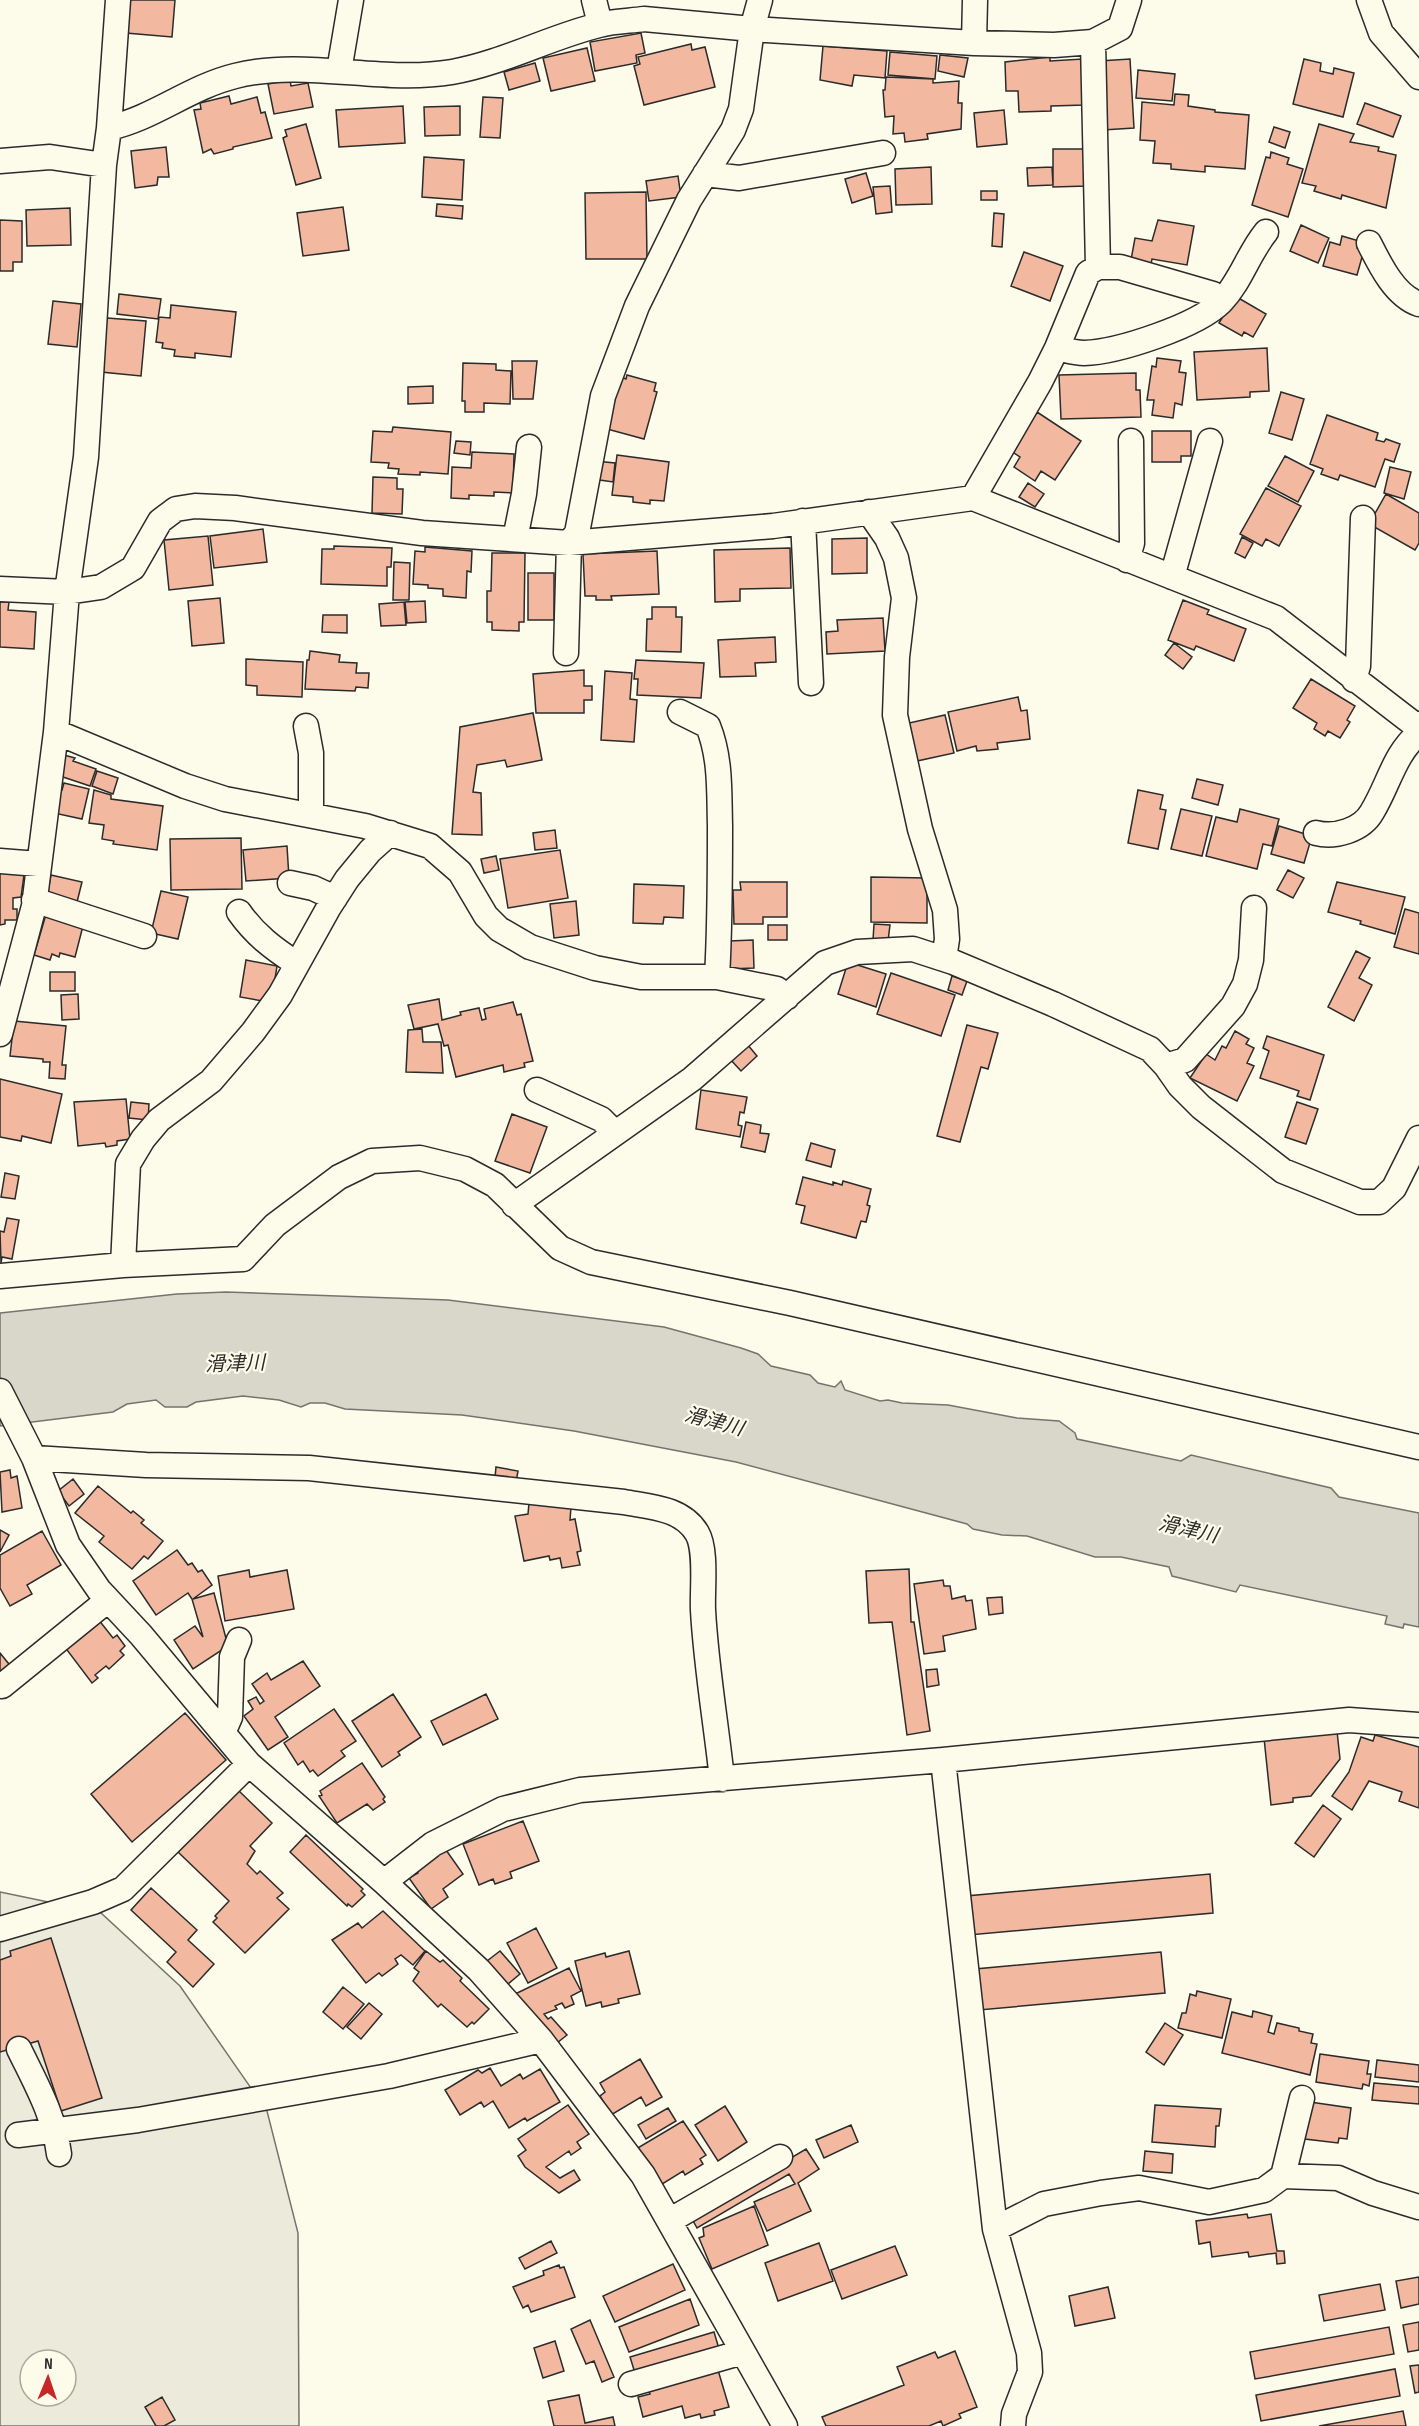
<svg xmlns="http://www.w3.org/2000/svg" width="1419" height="2426" viewBox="0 0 1419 2426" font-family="'Sofia Sans Condensed','Noto Sans JP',sans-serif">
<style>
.green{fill:#ecebdb;stroke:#74746e;stroke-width:1.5;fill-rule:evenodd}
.water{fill:#d8d7c9;stroke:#74746e;stroke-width:1.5}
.building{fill:#f2b8a0;stroke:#2b2b2b;stroke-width:1.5}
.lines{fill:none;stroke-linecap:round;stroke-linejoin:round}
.minor-casing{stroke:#2b2b2b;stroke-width:27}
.minor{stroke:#fdfbea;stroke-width:24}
.labels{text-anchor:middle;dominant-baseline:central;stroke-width:4.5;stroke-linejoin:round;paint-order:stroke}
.water-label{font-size:20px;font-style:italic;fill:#2b2b2b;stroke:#fdfbea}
</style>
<rect width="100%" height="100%" fill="#fdfbea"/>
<path class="green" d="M0,1892L101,1913L180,1986L267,2111L298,2233L299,2426H0ZM30,2360H66V2396H30Z"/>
<path class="water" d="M226,1292L448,1300L664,1327L741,1348L758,1354L771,1366L810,1375L818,1383L835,1387L841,1381L845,1390L880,1401L888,1400L902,1403L948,1405L1017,1418L1059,1421L1075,1433L1077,1439L1181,1461L1191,1455L1331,1488L1339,1497L1419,1513V1627L1404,1624L1403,1628L1385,1624L1387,1616L1240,1585L1236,1592L1172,1576L1169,1567L1121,1557H1095L1027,1536L1002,1535L973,1529L967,1524L736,1462L574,1431L462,1415L345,1409L325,1403H310L301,1407L279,1400L243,1396L196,1402L187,1407H165L156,1400L127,1404L113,1412L0,1426V1313L177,1294Z"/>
<path class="building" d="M129,0H175L172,37L126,33Z
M641,33L645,53L636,55L637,63L595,71L590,42Z
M691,44L692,50L705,47L715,87L644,105L634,66L640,64L638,57Z
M823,46L887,51L885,78L854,75L852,86L820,80Z
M587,48L595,81L551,91L543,58Z
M890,52L937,56L935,79L888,75Z
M940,55L968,58L964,77L938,71Z
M1050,57V61L1083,59L1085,105L1051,106V111L1019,112L1018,91H1006L1005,62Z
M1130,59L1134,128L1103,130L1099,61Z
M1304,59L1321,63L1320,71L1333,74L1334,68L1354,73L1343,117L1293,104Z
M535,63L540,81L509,90L504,72Z
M1138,70L1175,74L1172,101L1136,98Z
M886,77L933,79V83L959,81L958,103H962L961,129L927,134L928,139L905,142L904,133L893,134L894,116L885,117L883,90H885Z
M290,80L291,86L308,83L313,107L274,114L268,84Z
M1175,94L1189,95L1188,106L1215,110V112L1249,115L1245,169L1205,166V172L1171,169V164L1153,163L1155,141L1140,140L1142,102L1174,105Z
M229,96L231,104L257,97L261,113L265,112L272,138L233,147V149L214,154L211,149L203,153L194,110L201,109L200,103Z
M483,97L503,98L500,138L480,137Z
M1365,103L1401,116L1393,137L1357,124Z
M403,106L405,143L339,147L336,110Z
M460,106V135L425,136L424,107Z
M1004,110L1007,144L977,147L974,113Z
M306,124L321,178L296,185L283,138L287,136L285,130Z
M1319,124L1354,134L1350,142L1379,147L1378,151L1396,155L1386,208L1342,195L1341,199L1314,191L1316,186L1302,183Z
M1274,127L1290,132L1285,148L1269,142Z
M166,147L169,177H158L157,185L135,188L131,151Z
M1053,149H1086L1087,186L1053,187Z
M1271,152L1289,158L1287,164L1303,169L1288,217L1252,205L1266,157L1270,158Z
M424,157L464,160L462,200L422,197Z
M931,167L932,204L896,205L895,169Z
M1052,167L1053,185L1028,186L1027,168Z
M866,173L873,196L852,203L845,179Z
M678,176L681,197L649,201L646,181Z
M890,186L892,212L876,214L873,187Z
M981,191H997V200H981Z
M646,192L647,259H586L585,193Z
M437,204L463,206L462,219L436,216Z
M343,207L349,250L303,256L297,213Z
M70,208L71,245L27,246L26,210Z
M994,213L1004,214L1002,247L992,246Z
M0,220L22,221V262H13V271H0Z
M1158,220L1194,226L1187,265L1152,259L1151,264L1131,260L1135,238L1152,241Z
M1301,225L1329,238L1318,263L1290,251Z
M1342,236L1359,241L1357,248L1364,250L1357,275L1323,266L1330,242L1340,245Z
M1024,252L1063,266L1050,301L1011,286Z
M119,294L161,299L158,319L117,314Z
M1235,296L1266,314L1253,337L1244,332L1242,336L1219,323Z
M53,301L81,304L77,347L48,344Z
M171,305L236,312L231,357L195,353V358L174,356L175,350L162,348L163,343L156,342L159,317L170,318Z
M107,318L146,321L141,376L101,372Z
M1267,348L1269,391L1250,392V397L1197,400L1194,352Z
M1157,358L1181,361L1179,372L1186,373L1182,405L1175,403L1173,418L1152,415L1154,400H1147L1152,366L1156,367Z
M512,361H537L533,399H513Z
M463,363L496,364V370L511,371L510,404L484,403V412H465V401H462Z
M1136,373V390H1140L1141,417L1061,419L1059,375Z
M627,375L656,383L654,391L657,392L644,439L607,429L621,377L626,379Z
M433,386V403L408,404V387Z
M1281,392L1304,399L1292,440L1269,433Z
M1037,412L1081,441L1055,480L1041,471L1035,481L1014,467L1020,457L1011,451Z
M1327,415L1378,433L1376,440L1384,442L1386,439L1400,444L1394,462L1385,459L1375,487L1340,475L1338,480L1321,474L1323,469L1310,464Z
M393,427L451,432L448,474L420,472V475L398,474L399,469L388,468L389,463L371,462L373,431L392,432Z
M1152,431H1191V456H1181V462H1152Z
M456,441L471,442L470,455L454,453Z
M472,452L514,454L513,493L494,492V496L469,495V499L451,498L452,467L471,468Z
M617,455L669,462L664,501L650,500V504L633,502V497L612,495Z
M1285,456L1314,471L1298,502L1268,486Z
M595,461L615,463L613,482L593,479Z
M1390,467L1411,472L1404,499L1384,493Z
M373,477L397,478V489H403L402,514L372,513Z
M1028,483L1044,494L1035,507L1019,497Z
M1266,488L1301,506L1279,546L1266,539L1262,546L1240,534Z
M1386,494L1419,513V543L1415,550L1369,524Z
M263,529L267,562L214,568L210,536Z
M208,536L213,585L169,590L164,540Z
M1242,537L1253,543L1245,558L1235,553Z
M867,538V573L832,574V539Z
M334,546L392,548L391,567H387V586L321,584L322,549H334Z
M425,547L472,551L471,572L467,571L466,598L443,596V589L428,588V585L413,584L415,551L425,552Z
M790,548L791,588L740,589V601L715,602L714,550Z
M657,551L659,594L611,596L612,600H596V596H585L583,554Z
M492,553H525L524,622H519V631L492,630V622H487V591H491Z
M394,562L410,563L409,600H393Z
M528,573H554V620H528Z
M220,598L224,643L192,646L188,601Z
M1183,600L1209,610L1207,614L1246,629L1234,661L1196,646L1194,650L1168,640Z
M425,601L426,622L407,623L405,602Z
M0,602H9L8,610L36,612L34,649L0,647Z
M404,602L406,625L381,626L379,604Z
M652,607H676V617H682L681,652L646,651L647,619H652Z
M323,615H347V633L322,632Z
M883,618L885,651L827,654L826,632L838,631L837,620Z
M775,637L776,662L755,663L756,676L720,677L718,640Z
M1174,643L1192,657L1183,669L1165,655Z
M310,651L340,655L339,662L357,663L356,673H369L368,688L356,687L355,691L305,689L307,660H309Z
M246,659L303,662L302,697L257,695V686L246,685Z
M636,660L704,663L701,698L637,695L638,679H634Z
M584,670V686H592V700H584V713H536L533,674Z
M605,671L632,673L630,699L637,700L634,742L601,740Z
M1311,679L1355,706L1347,720L1350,722L1340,738L1328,731L1325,736L1314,729L1317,723L1293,708Z
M1018,697L1021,711L1027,710L1030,739L997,743L998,749L977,751L976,746L957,751L948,712Z
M533,713L542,760L507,767L505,760L477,765L473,792L481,793L482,835L452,834L460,727Z
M945,715L954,753L917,761L909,723Z
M64,755L75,758L73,761L96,769L90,786L57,775Z
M97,771L118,778L113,794L92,786Z
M1197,779L1223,785L1218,805L1192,798Z
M64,783L89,789L82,819L54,813L60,789L62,790Z
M94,790L111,795V799L163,806L157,850L113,844L114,841L102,839L104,825L89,823Z
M1138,790L1163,795L1160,809L1166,810L1158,849L1128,843Z
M1181,809L1212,816L1202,856L1171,849Z
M1240,809L1279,819L1272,846L1263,844L1257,869L1206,856L1216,817L1237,822Z
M1279,826L1312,836L1304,863L1271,854Z
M555,830L557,848L535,850L533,833Z
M241,838L242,889L171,890L170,839Z
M287,846L289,878L246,881L243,850Z
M560,850L568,898L508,908L500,859Z
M496,856L499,870L484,873L481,859Z
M1288,870L1304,878L1293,898L1277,890Z
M0,871L24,875L21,897L13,898V909H17V920H5V924L0,925Z
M51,875L82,882L77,902L47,895Z
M871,877L927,878V923L871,922Z
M740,882H787V917H763V924H734L733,890H741Z
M1337,882L1405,897L1395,934L1360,924L1361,921L1328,912Z
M634,884L684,886L683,918L664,917L663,924L633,923Z
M161,891L188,897L178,939L151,933Z
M576,901L579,935L554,938L550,904Z
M1405,909L1419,913V954L1394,947Z
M47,911L84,922L75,957L60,953L59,957L52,954L50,960L34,955Z
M874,924L890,925L888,941L873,940Z
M768,925H787V940H768Z
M753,940L754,968L729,969V941Z
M1356,951L1370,958L1359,978L1372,985L1354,1021L1328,1007Z
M246,960L277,966L274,985L268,1002L240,997Z
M848,962L886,974L876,1007L838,994Z
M50,972H75V991H50Z
M891,973L955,995L941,1036L877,1014Z
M952,976L967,981L962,995L948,990Z
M78,994L79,1019L62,1020L61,995Z
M439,999L442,1020L461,1015L460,1012L479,1008L482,1020L486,1019L484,1009L513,1002L517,1015L521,1014L533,1061L524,1063L525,1067L504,1072L503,1065L456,1077L448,1045L444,1046L438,1024L414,1029L408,1005Z
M14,1021L66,1026L62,1065H66L65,1079L49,1078L50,1062H43V1059L10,1056Z
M967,1025L998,1033L988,1069L981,1067L960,1142L937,1136Z
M422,1029L423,1042H441L443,1073L406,1072L408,1030Z
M1235,1031L1249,1039L1246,1044L1254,1048L1247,1063L1254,1066L1237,1101L1190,1078L1206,1054L1215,1060L1222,1046L1226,1048Z
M1267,1036L1324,1055L1310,1100L1297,1096L1299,1091L1260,1078L1269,1051L1263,1048Z
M747,1044L757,1056L741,1071L730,1059Z
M0,1079L62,1094L51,1143L22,1136L21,1141L0,1137Z
M701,1090L747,1097L744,1113L740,1112L738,1125L742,1126L740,1137L696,1129Z
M126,1099L130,1139L117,1141V1145L106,1147L105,1143L78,1146L74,1102Z
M131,1102L149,1104L148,1120L129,1118Z
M1297,1102L1318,1109L1306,1144L1285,1137Z
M512,1114L547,1127L530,1173L495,1161Z
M746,1122L761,1125L760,1133L769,1134L765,1152L741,1147Z
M811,1143L835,1150L831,1167L806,1160Z
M5,1173L19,1176L15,1199L1,1197Z
M803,1177L833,1185V1182L842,1185L843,1181L871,1189L867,1205L870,1206L866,1222L861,1221L856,1238L801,1223L805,1206L796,1204Z
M7,1218L19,1220L12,1259L2,1257L1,1263L0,1231L4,1232Z
M496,1467L518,1471L516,1482L495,1478Z
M10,1470L11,1478L17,1476L22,1508L2,1512L0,1472Z
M73,1479L84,1494L69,1506L58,1491Z
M98,1486L131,1513L133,1511L144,1520L141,1523L163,1541L148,1559L144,1556L132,1569L99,1542L104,1536L75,1513Z
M529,1503L571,1507L570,1520L575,1519L581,1551L577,1552L580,1565L562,1568L560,1558L550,1560L549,1556L524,1561L515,1516L528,1514Z
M0,1530L9,1535L0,1552Z
M42,1531L61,1565L27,1585L32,1594L10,1606L0,1588V1555Z
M177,1550L188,1565L192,1563L198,1572L202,1570L212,1585L193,1599L214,1593L228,1646L193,1669L174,1640L195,1626L203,1637L192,1599L188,1593L156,1615L133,1581Z
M909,1569L911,1622H914L930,1731L907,1735L892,1622L869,1623L866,1571Z
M249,1570L250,1577L287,1570L294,1609L225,1621L218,1576Z
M943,1580L944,1586H950L952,1599L965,1596L966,1601L972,1600L976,1629L943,1636L945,1651L924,1654L914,1584Z
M1002,1597L1003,1613L989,1615L987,1598Z
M98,1619L113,1638L117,1635L125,1646L120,1651L124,1655L109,1669L106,1666L95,1675L98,1678L92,1683L64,1646Z
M0,1653L13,1669L0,1679Z
M303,1661L320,1686L275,1717L288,1737L268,1750L244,1716L253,1709L248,1701L256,1697L260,1704L264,1701L252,1684L267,1673L271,1680Z
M937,1669L939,1685L927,1687L926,1670Z
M393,1694L421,1737L398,1752L400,1755L382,1767L352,1721Z
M486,1694L498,1719L443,1745L431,1721Z
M334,1709L356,1741L341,1751L345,1756L318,1776L313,1770L310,1772L303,1761L298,1765L284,1743Z
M185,1713L226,1760L132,1842L91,1794Z
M1337,1731L1340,1759L1311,1796L1293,1798V1802L1271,1805L1264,1738Z
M1375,1735L1419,1747V1808L1399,1801L1402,1792L1369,1781L1352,1810L1332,1796L1349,1772L1361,1737L1373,1741Z
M362,1763L385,1797L383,1799L385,1802L373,1810L367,1804L337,1823L319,1796L322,1795L320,1791Z
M238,1790L272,1823L250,1846L255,1851L247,1864L257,1874L260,1871L283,1893L277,1898L289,1909L245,1953L213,1922L217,1918L215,1916L229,1901L178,1852Z
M1323,1805L1341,1819L1314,1857L1295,1843Z
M523,1821L539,1861L510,1872L512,1878L495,1884L493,1879L479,1885L463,1844Z
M306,1835L363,1889L361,1891L365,1895L352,1907L348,1904L347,1906L290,1852Z
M446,1850L463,1874L443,1889L448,1897L431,1909L409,1878L418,1873L415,1868Z
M1210,1874L1213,1913L969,1935L966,1896Z
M151,1888L197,1930L188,1940L214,1964L193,1987L167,1962L176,1952L131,1910Z
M383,1911L425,1951L413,1965L401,1955L395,1959L398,1964L382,1976L379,1973L366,1983L332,1940L358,1923L362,1928Z
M536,1928L557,1968L528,1983L507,1943Z
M51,1938L102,2098L61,2111L38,2041L0,2052V1960L11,1956L10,1951Z
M426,1951L440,1962L443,1960L462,1978L460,1981L489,2009L474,2024L472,2022L467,2027L441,2004L438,2007L413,1981L419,1972L414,1968Z
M500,1951L520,1974L508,1984L487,1961Z
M629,1951L640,1994L618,1999L619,2003L602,2007L601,2002L586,2006L575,1961L605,1953L606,1957Z
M1161,1952L1165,1993L979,2010L975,1969Z
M569,1968L581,1991L571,1996L574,2004L565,2008L562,2003L555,2006L557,2009L544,2014L548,2019L551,2017L567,2035L557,2043L515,1994Z
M343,1987L364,2004L343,2029L323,2012Z
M1197,1991L1231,1999L1222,2038L1178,2028L1182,2013H1186L1190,1994L1196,1996Z
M369,2003L382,2014L361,2039L347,2027Z
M1253,2011L1272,2016L1268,2032L1274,2034L1277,2023L1299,2028V2031L1313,2034L1311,2043L1317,2044L1310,2075L1222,2053L1232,2012L1252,2017Z
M1165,2023L1183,2035L1164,2065L1146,2052Z
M1320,2054L1369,2061L1367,2074H1371L1369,2086L1363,2084L1362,2089L1316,2082Z
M640,2059L662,2097L646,2106L641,2097L611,2115L600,2096L605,2092L600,2083Z
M1377,2060L1419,2065V2082L1375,2077Z
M490,2068L501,2086L520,2074L523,2079L540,2069L560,2102L527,2121L525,2118L509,2128L493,2101L484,2107L481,2102L460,2115L445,2090L478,2070L482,2073Z
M1374,2083L1419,2087V2104L1372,2100Z
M1310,2102L1351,2108L1347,2139L1339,2138L1338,2143L1305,2139Z
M568,2105L589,2134L577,2142L581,2148L571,2155L569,2151L546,2167L560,2178L574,2170L580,2180L559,2193L525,2167L518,2156L526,2150L518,2139Z
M1155,2105L1221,2109L1219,2126H1216L1215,2147L1152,2142Z
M725,2106L747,2142L718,2161L695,2125Z
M668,2108L676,2121L646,2139L638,2125Z
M683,2121L706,2155L700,2159L703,2164L685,2175L683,2171L659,2186L636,2149Z
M851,2125L858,2142L824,2158L816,2140Z
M806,2149L819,2169L798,2183L811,2211L767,2231L754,2202L795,2184L789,2174L697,2228L691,2217Z
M1145,2151L1173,2154L1172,2173L1143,2171Z
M754,2206L768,2245L712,2269L699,2238L704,2236L703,2228Z
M1247,2214L1248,2218L1271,2214L1277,2251H1284L1285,2263L1277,2264L1276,2253L1249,2257L1248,2252L1212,2257L1210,2242L1199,2244L1196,2221Z
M551,2241L557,2253L525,2269L519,2258Z
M819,2243L833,2281L778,2301L765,2263Z
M895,2246L907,2275L842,2299L831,2270Z
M673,2264L685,2290L615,2322L603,2296Z
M559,2265L560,2268L564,2267L575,2297L531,2312L528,2305L523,2308L513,2287L544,2275L543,2271Z
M1419,2277V2304L1401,2308L1396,2281Z
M1380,2284L1385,2310L1324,2321L1319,2295Z
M1108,2287L1115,2318L1075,2326L1069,2296Z
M690,2299L699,2325L629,2352L619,2327Z
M590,2320L614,2377L602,2382L594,2361L586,2364L571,2329Z
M1419,2322V2350L1408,2352L1403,2325Z
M1389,2327L1394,2354L1255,2379L1250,2352Z
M714,2332L720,2352L635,2373L630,2357Z
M555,2341L564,2371L543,2378L534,2348Z
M955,2351L977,2407L959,2414L961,2418L943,2426L941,2421L929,2426H826L822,2417L904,2385L897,2367L935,2352L938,2358Z
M1419,2365V2392L1415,2393L1410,2366Z
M1395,2369L1400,2396L1261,2421L1256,2395Z
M718,2370L729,2407L714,2411L715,2415L701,2418L700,2414L685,2418L682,2406L643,2417L638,2397L650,2394L648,2389Z
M579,2395L585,2423L613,2417L615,2426H554L548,2401Z
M162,2397L175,2420L164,2426H156L145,2407Z
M1403,2411L1406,2426H1319Z"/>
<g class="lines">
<defs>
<path id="minor" d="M594,0L600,24
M1369,0L1381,33L1419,77
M1093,42L1098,267
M974,43L975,0
M339,71L351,0
M109,128C154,118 190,87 235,76C306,58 380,84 452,72C503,63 550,37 599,25C614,21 630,21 644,19L752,29L974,43L1054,45L1093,42L1120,28L1129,0
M0,161L50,157L104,165
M705,174L739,178L883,153
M1369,243C1380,265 1395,296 1419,304
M1057,348C1066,350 1075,353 1084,353C1118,352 1197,326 1221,302C1241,281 1248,254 1266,232
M973,498L1040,382L1057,348L1088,273L1098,267H1120L1213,294L1222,301
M869,512L887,538L896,558L904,598L897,657L895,715L920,829L945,910L947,939L944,959
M803,521L811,683
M515,539L524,494L529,447
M1127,560L1132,543L1131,441
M1172,577L1210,441
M0,589L67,592L101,587L133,568L160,521L176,509L195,506L235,508L422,533L569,543L773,526L973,498L1276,618L1411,722L1419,725
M566,653L569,543L577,533L603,396L637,306L689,200L733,130L741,109L752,29L760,0
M1354,680L1358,666L1363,518
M680,712L708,726C721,758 719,792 720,826C720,877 720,927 717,977
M306,726L311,753V815
M56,732L185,786L225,799L365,826L430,846L460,872L486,916L499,929L530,947L595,968L641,977H717L777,989L787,997
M1316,833C1335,838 1362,830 1372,812C1389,784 1394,754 1419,733
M0,861L38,864
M290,883L313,888L335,898
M34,900L144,936
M239,912C255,935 274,949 297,964
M0,1034L34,906L56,732L67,592L86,457L104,165L109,128L118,0
M1166,1066L1185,1060L1233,1006L1245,984L1251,960L1254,908
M537,1090L601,1119L615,1133
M514,1205L692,1079L825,963L857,952L913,949L953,962L1053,1004L1150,1049L1166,1066L1180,1086L1201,1107L1283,1171L1360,1202H1379L1394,1188L1419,1138
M123,1265L128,1164L143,1139L159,1120L211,1081L253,1032L280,995L329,907L347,879L370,851L390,833
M0,1276L123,1265L243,1259L275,1225L339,1177L372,1161L420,1158L465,1169L495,1185L560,1248L591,1262L790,1303L1419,1447
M0,1391L34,1458L68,1545L99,1590L141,1635L249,1764L384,1882L479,1970L541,2040L643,2175L785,2426
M34,1458L146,1465L309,1468L624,1502C651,1507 682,1508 697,1533C707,1550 702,1590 703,1610C706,1666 716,1723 722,1779
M2,1686L108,1600
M223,1733L230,1717L232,1657L239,1640
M943,1760L995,2229L1029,2353L1030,2372L1014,2414L1013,2426
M384,1882L433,1844L503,1809L580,1790L943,1760L1349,1720L1419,1725
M0,1929L93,1902L123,1889L249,1764
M19,2049C36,2084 54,2115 59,2154
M18,2135L138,2120L389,2076L541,2040
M1283,2176L1302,2098
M669,2221L780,2157
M995,2229L1044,2204L1101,2193L1139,2188L1209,2202L1264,2190L1283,2176L1338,2178L1373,2193L1419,2207
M631,2384L743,2352"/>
</defs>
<use href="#minor" class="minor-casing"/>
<use href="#minor" class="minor"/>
</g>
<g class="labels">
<g class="water-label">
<text transform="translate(235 1364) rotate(-2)">滑津川</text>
<text transform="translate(714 1422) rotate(15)">滑津川</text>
<text transform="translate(1188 1530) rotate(13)">滑津川</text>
</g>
</g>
<g transform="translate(48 2378) rotate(2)"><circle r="28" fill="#fdfbea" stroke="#a9a89e" stroke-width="1.5"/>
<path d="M0-4.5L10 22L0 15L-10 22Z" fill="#c62828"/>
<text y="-9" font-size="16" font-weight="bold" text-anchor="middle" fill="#2b2b2b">N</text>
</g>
</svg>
